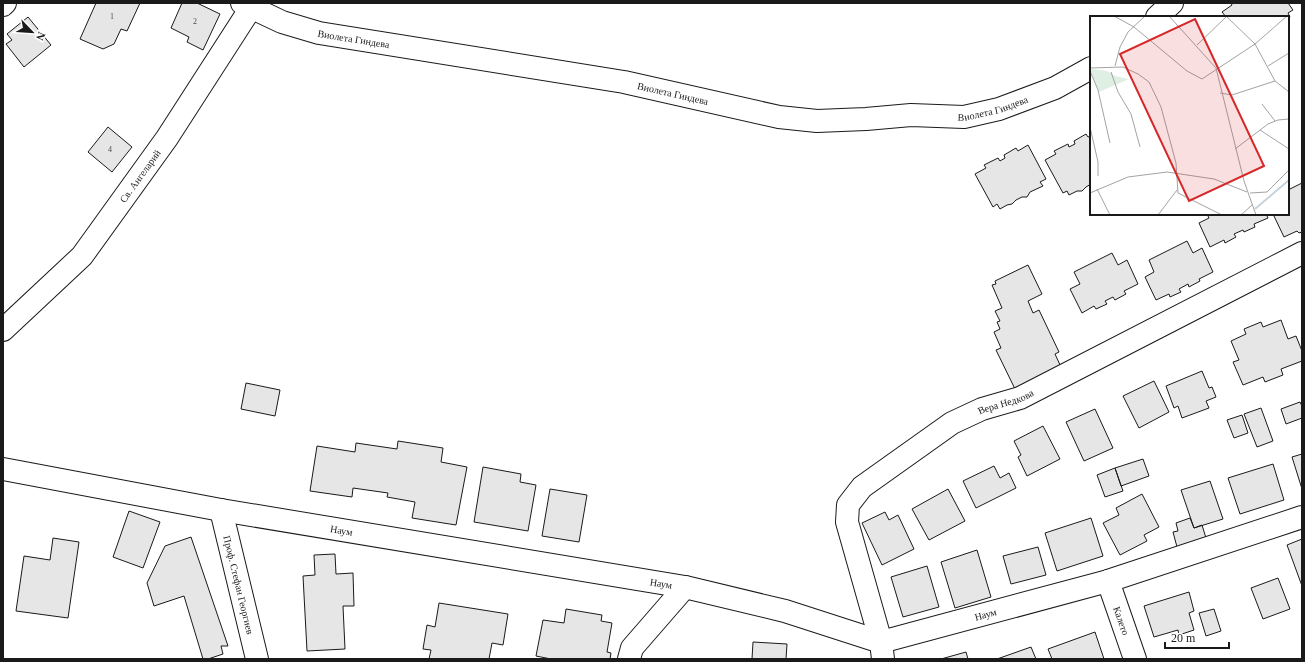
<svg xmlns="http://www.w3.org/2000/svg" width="1305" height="662" viewBox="0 0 1305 662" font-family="Georgia,serif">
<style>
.building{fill:#e6e6e6;stroke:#1a1a1a}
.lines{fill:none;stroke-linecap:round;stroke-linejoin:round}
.minor-casing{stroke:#1a1a1a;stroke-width:24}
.minor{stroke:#fff;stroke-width:22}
.labels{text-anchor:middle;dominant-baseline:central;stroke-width:3;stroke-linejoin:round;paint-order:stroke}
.number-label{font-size:8px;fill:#4d4d4d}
.street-label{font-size:10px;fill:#1a1a1a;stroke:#fff}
.inset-river{fill:none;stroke:#c6d2dc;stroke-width:2}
.inset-road{fill:none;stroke:#a3a3a3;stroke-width:1}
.view{fill:#d62828;fill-opacity:0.15;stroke:#d62828;stroke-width:2}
.inset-edge{fill:none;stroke:#1a1a1a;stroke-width:2}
</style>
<rect width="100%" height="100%" fill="#fff"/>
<path class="building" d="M96,3H140L127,31L121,29L114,44L103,49L80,39Z
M182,3H197L220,14L203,50L187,42L189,37L171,28Z
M1231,3H1288L1293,10L1288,13L1290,17L1288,19V17H1226L1222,12L1232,5Z
M28,17L51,45L24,67L6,44L12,40L7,34Z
M108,127L132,147L112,172L88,152Z
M1086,134L1088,137L1091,136V184L1086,187L1082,191H1077L1069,195L1067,191L1063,193L1045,160L1056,154L1054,151L1068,144L1069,147L1075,144L1074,141Z
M1028,145L1046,179L1040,182L1043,186L1030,192L1027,197H1022L1016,200L1012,204L1007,205L1000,209L997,204L993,207L975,174L986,168L984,165L998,158L1000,161L1005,158L1004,155L1016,148L1018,151Z
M1302,183V232L1299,233L1297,231L1284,237L1273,214H1288V190Z
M1207,214H1266L1268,218L1254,224L1255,227L1244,232L1243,230L1234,234L1236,237L1225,243L1224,240L1210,247L1199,223L1209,218Z
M1187,241L1193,253L1202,248L1213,272L1199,279L1200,281L1189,287L1188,284L1179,289L1181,292L1170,297L1169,294L1156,300L1145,277L1154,272L1149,260Z
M1112,253L1118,265L1127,260L1138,284L1124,291L1126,294L1115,300L1113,297L1105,301L1107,304L1096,309L1094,306L1082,313L1070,289L1080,284L1074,272Z
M1028,265L1042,294L1028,301L1033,313L1039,310L1059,352L1055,354L1061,367L1015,389L996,350L1001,348L994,332L1000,329L997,322L1000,321L995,311L1002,308L992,285L996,284L995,281Z
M1281,320L1288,339L1296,336L1302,351V361L1281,369L1283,375L1265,382L1263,377L1243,385L1233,362L1239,360L1231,341L1246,334L1244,329L1261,322L1263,327Z
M1202,371L1209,388L1212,387L1216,397L1206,401L1209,408L1182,418L1178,406L1174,408L1166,386Z
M1154,381L1169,412L1139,428L1123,396Z
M246,383L280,390L275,416L241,409Z
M1300,402L1302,406V418L1286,424L1281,409Z
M1261,408L1273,441L1257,447L1244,414Z
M1095,409L1113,448L1084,461L1066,422Z
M1242,415L1248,433L1234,438L1227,420Z
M1043,426L1060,459L1027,476L1018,457L1021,455L1014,441Z
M398,441L443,448L441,462L467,467L456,525L412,518L415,502L387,497L388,493L353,488L352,497L310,491L317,446L355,452L356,443L397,449Z
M1302,454V489L1292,457Z
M1143,459L1149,476L1121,486L1115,468Z
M1273,464L1284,500L1240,514L1228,478Z
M994,466L1000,478L1009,473L1016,488L976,508L963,481Z
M483,467L521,474L520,482L536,485L528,531L474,522Z
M1115,468L1123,491L1105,497L1097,475Z
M1210,481L1223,519L1194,528L1181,490Z
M550,489L587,495L579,542L542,536Z
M948,489L965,521L929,540L912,509Z
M1142,494L1159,527L1144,535L1147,541L1120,555L1103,523L1119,515L1116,508Z
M129,511L160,522L143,568L113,557Z
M885,512L889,520L898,515L914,549L882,565L862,523Z
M1091,518L1103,556L1057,571L1045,533Z
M1190,518L1194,528L1202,525L1206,538L1177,547L1173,532L1178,531L1176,523Z
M191,537L228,646H221L223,654L208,659H203L184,596L154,606L147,583L165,546Z
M53,538L79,542L68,618L16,611L24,556L50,560Z
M1302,539V586L1287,545Z
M1038,547L1046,575L1011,584L1003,556Z
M977,550L991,597L955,608L941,562Z
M335,554L336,574L353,573L354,606H343L345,649L307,651L303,576L315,575L314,555Z
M927,566L939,607L903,617L891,577Z
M1278,578L1290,609L1263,619L1251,588Z
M1189,592L1194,611L1189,613L1194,630L1179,635L1178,630L1154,637L1144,606Z
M439,603L508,614L503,645L492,643L489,659H429L431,650L423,649L427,625L435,627Z
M566,609L602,615L601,621L612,623L607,652L611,653L610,659H551L536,656L543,620L564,623Z
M1214,609L1221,631L1206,636L1199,613Z
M1095,632L1104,659H1052L1048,649Z
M753,642L787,644L786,659H752Z
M1031,647L1036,659H997Z
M966,652L968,659H941Z"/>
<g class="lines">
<defs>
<g id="minor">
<path id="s1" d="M242,3L282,22L319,33L624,82L779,117L817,121L866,119L911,115L964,117L999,109L1055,88L1091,68"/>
<path d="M3,5L5,3"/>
<path d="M1157,17L1172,3"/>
<path id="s2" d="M3,330L82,256L167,138L254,3"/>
<path id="s3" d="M3,469L221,510L685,587L785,611L881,642L1108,581L1302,517"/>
<path id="s4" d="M221,510L257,659"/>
<path id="s5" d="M1108,581L1135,659"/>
<path d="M629,659L632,648L685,587"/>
<path id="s6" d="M883,659L881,642L847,522L848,505L862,487L952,423L982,409L1020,398L1302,253"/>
</g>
</defs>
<use href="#minor" class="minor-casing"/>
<use href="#minor" class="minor"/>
</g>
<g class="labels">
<g class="number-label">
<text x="112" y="16">1</text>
<text x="195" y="21">2</text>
<text x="110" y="149">4</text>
</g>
<g class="street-label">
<text stroke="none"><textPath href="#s1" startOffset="118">Виолета Гиндева</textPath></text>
<text stroke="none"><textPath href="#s1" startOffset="442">Виолета Гиндева</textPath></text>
<text stroke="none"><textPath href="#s1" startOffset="766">Виолета Гиндева</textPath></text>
<text stroke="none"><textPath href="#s2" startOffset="207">Св. Ангеларий</textPath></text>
<text stroke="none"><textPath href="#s6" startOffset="350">Вера Недкова</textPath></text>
<text stroke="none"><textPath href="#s3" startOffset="344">Наум</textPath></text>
<text stroke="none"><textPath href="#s3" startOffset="668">Наум</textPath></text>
<text stroke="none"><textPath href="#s4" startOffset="77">Проф. Стефан Георгиев</textPath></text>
<text stroke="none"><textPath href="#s3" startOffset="1004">Наум</textPath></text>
<text stroke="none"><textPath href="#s5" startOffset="42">Калето</textPath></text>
</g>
</g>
<g transform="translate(1090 16)">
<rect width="199" height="199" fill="#fff"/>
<path d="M2,53L17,55L25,60L39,63L9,76L0,55Z" fill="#e0efe3"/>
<path class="inset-river" d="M165,193L199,164"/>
<path class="inset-road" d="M24,0L44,11L97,55L112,63L165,28L197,0M79,0L126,52L154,165L166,199M136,0L165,28L185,65L199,76M0,23V45M107,29L136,1M25,50L30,31L38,16L55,0M178,50L199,37M0,52L33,51L48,58L59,66L71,91L86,147L88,177L132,199M0,55L8,74L20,127M21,56L28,76L41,98L50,131M130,77L142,79L185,65M172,88L185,105M0,111L8,146V160M170,114L199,133M145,133L178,108L188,104L199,103M7,173L20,199M0,177L38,161L77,156L124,163L157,176M160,177L177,176L199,154M68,199L87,174M151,199L162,189"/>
<path class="view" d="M105,3L174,150L99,185L30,38Z"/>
<rect width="199" height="199" class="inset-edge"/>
</g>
<rect width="1305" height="662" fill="none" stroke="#1a1a1a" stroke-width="8"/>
<g transform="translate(32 32) rotate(115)" stroke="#ffffff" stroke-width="3" paint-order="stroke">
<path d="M0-3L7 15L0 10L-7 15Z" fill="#1a1a1a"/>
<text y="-6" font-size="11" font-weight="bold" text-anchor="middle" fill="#1a1a1a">N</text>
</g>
<path d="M1165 642v6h64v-6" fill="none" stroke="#1a1a1a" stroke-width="2"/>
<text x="1171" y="642" font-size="12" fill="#1a1a1a" stroke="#ffffff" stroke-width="3" paint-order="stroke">20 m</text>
</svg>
